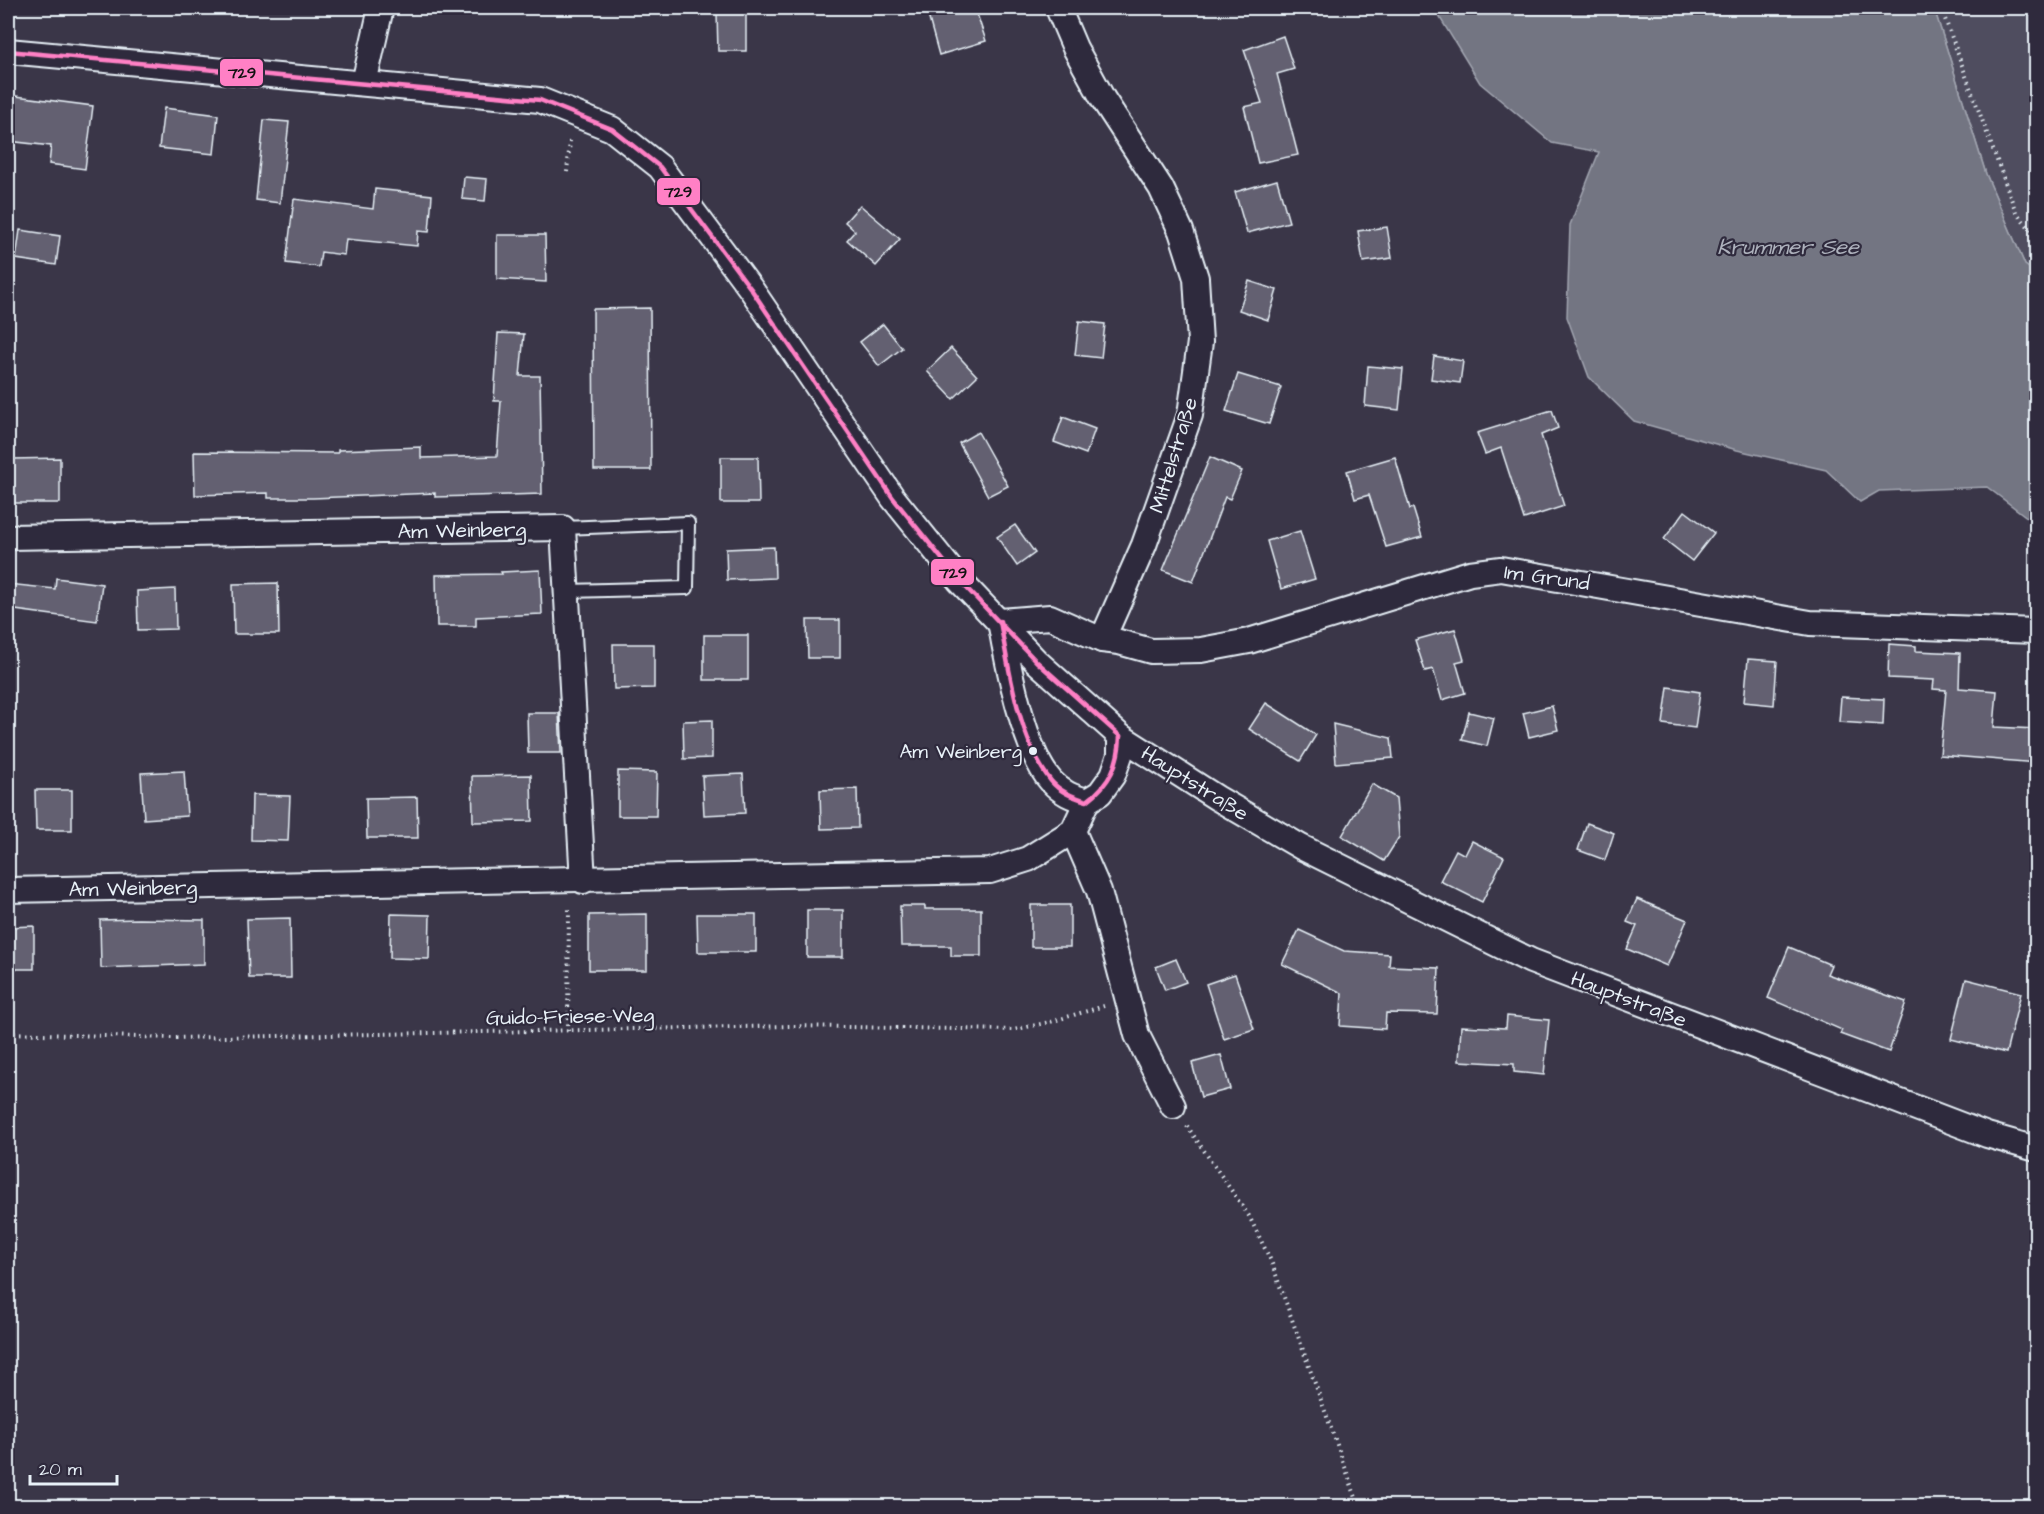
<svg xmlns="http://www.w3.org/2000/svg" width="2044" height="1514" viewBox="0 0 2044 1514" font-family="'Architects Daughter',sans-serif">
<rect width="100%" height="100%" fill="#3a3648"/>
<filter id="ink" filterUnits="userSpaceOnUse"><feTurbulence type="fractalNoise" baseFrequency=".0167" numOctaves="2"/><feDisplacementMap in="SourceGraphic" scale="12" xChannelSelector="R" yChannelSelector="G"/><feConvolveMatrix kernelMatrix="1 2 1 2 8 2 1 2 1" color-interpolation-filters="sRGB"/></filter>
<g filter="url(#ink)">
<path fill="#504e5f" stroke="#9ca0ac" stroke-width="1.5" d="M 1934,8 L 2036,8 L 2036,273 L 2025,265 L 1986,174 Z"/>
<path fill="#737482" stroke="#a2a6b1" stroke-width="1.5" d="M 1434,8 L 1934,8 L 1986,174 L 2025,265 L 2036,273 L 2036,524 L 1987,487 L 1879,491 L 1860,502 L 1826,470 L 1737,450 L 1634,421 L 1589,377 L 1567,317 L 1570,225 L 1599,152 L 1552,143 L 1480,83 Z"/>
<g fill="#636171" stroke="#e8f1f8" stroke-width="1.5">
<path d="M 926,8 L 975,8 L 986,41 L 939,55 Z"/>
<path d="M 717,13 L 746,13 L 746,51 L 718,51 Z"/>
<path d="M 1283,36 L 1294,69 L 1277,74 L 1298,155 L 1258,163 L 1244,107 L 1262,103 L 1244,50 Z"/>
<path d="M 8,95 L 93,106 L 85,169 L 49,164 L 51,146 L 8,141 Z"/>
<path d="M 164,108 L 218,115 L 214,154 L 159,148 Z"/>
<path d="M 264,120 L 289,122 L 280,203 L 256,200 Z"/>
<path d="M 464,177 L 487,179 L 485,201 L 462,199 Z"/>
<path d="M 1277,180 L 1289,222 L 1247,233 L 1235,192 Z"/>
<path d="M 375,189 L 432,195 L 429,232 L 418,231 L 417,246 L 346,239 L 344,255 L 321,252 L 319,267 L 286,263 L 294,199 L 373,209 Z"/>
<path d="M 860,205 L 900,239 L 876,266 L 847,240 L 855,231 L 845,222 Z"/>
<path d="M 1387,227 L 1392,258 L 1363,262 L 1358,231 Z"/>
<path d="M 20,230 L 60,236 L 56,265 L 16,259 Z"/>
<path d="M 497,235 L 545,235 L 546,282 L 497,279 Z"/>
<path d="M 1249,281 L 1277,290 L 1268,320 L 1239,310 Z"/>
<path d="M 650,308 L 651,470 L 594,470 L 593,309 Z"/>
<path d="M 1079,321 L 1105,324 L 1101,358 L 1075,355 Z"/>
<path d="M 883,324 L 902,348 L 879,366 L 860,342 Z"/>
<path d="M 498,333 L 524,334 L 520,376 L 540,376 L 542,494 L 435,497 L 435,493 L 313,498 L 268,498 L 268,493 L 195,495 L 194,452 L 338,453 L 338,450 L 421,447 L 421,458 L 497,456 L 501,401 L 494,401 Z"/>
<path d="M 951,348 L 977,376 L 953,399 L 927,371 Z"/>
<path d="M 1434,356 L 1463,361 L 1460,383 L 1431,379 Z"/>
<path d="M 1368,366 L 1403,369 L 1399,410 L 1365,406 Z"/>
<path d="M 1238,374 L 1281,387 L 1269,424 L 1226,411 Z"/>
<path d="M 1552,410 L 1558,428 L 1541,435 L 1564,506 L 1524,519 L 1501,448 L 1485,454 L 1477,433 Z"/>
<path d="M 1063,417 L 1095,429 L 1086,454 L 1054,442 Z"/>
<path d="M 978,432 L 1008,486 L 988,496 L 959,443 Z"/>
<path d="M 721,457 L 758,457 L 759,503 L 721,503 Z"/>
<path d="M 1210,457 L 1242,471 L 1230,499 L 1225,497 L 1193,582 L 1163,570 Z"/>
<path d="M 1395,457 L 1410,509 L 1413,508 L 1422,537 L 1386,547 L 1369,495 L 1355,499 L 1347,471 Z"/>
<path d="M 60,458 L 60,503 L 14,503 L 13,459 Z"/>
<path d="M 1685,511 L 1714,533 L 1692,561 L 1664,539 Z"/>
<path d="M 1015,525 L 1035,553 L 1017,566 L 997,537 Z"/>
<path d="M 1300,531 L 1315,579 L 1281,589 L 1267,541 Z"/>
<path d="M 774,547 L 775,578 L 727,580 L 726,549 Z"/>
<path d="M 540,570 L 542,614 L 476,617 L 476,626 L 437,626 L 436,575 L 502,574 L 501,572 Z"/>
<path d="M 56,578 L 102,584 L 97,621 L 8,609 L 8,584 L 55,589 Z"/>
<path d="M 278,583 L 279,634 L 234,634 L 233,584 Z"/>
<path d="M 175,589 L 176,629 L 138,630 L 137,591 Z"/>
<path d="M 807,620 L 840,620 L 840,658 L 808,658 Z"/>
<path d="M 1455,629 L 1464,660 L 1456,662 L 1465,693 L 1442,700 L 1433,669 L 1425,671 L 1415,640 Z"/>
<rect x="704" y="635" width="44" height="45"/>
<path d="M 613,644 L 654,644 L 654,688 L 614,689 Z"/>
<path d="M 1889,644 L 1916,646 L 1916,651 L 1960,653 L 1959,688 L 1997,691 L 1994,727 L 2037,729 L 2037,763 L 1940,755 L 1946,690 L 1933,689 L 1934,680 L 1888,678 Z"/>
<path d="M 1748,659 L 1777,661 L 1774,705 L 1744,702 Z"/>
<path d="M 1668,687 L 1700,692 L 1695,728 L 1663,724 Z"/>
<path d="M 1841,697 L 1884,699 L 1883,725 L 1839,722 Z"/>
<path d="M 1266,703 L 1316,735 L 1300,761 L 1249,729 Z"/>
<path d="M 1552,706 L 1558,730 L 1529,737 L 1523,713 Z"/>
<path d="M 1469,712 L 1494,718 L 1487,746 L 1462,740 Z"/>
<path d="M 527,713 L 559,713 L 561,753 L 528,753 Z"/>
<path d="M 712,720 L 712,758 L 684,759 L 683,721 Z"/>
<path d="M 1333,724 L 1391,738 L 1393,758 L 1336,763 Z"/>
<path d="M 184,771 L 187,816 L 144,819 L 141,773 Z"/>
<path d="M 618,771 L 657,772 L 656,816 L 618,816 Z"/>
<path d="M 743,774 L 745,813 L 704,815 L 702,776 Z"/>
<path d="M 531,775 L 532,821 L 473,822 L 472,776 Z"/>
<path d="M 1372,784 L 1396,798 L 1399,837 L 1384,861 L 1342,836 Z"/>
<path d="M 857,789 L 858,828 L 821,829 L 820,790 Z"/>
<path d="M 35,790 L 72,790 L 72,830 L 36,830 Z"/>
<path d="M 252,795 L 290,796 L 288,841 L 251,840 Z"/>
<path d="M 417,797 L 418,838 L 367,838 L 366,798 Z"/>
<path d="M 1587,823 L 1614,833 L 1605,860 L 1578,850 Z"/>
<path d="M 1472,841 L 1504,857 L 1482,902 L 1440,881 L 1456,850 L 1465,855 Z"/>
<path d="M 1637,899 L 1687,920 L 1667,966 L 1627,949 L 1637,926 L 1627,922 Z"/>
<rect x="1031" y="905" width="39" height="42"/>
<path d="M 900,906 L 925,906 L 925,909 L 981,909 L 981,956 L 951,956 L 951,946 L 901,946 Z"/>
<rect x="807" y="910" width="36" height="47"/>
<path d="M 391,914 L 430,915 L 429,959 L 390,958 Z"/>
<path d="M 647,914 L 647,970 L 589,970 L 589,915 Z"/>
<path d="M 697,914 L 756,914 L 756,952 L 698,952 Z"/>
<path d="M 290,918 L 291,978 L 249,978 L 247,919 Z"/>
<path d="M 138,919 L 204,920 L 204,964 L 101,968 L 100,920 Z"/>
<path d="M 34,926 L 34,969 L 8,969 L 8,927 Z"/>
<path d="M 1299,930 L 1344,951 L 1390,954 L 1389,966 L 1439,968 L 1437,1014 L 1386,1013 L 1385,1029 L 1340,1026 L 1342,993 L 1282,964 Z"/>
<path d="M 1789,947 L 1831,965 L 1827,974 L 1906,1002 L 1889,1052 L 1840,1034 L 1842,1030 L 1768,998 Z"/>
<path d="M 1176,959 L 1186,982 L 1165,990 L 1156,967 Z"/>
<path d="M 1235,974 L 1254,1029 L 1224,1039 L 1206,984 Z"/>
<path d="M 1966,979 L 2021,993 L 2006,1053 L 1951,1039 Z"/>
<path d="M 1507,1016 L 1549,1020 L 1544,1075 L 1514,1072 L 1514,1064 L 1459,1061 L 1461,1026 L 1506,1028 Z"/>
<path d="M 1221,1055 L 1230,1089 L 1201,1097 L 1192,1063 Z"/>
</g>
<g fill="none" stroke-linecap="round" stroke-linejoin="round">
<g stroke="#e8f1f8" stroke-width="16">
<path id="service" d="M 563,528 L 688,523 L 687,588 L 567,591"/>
</g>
<g stroke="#e8f1f8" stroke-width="28">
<g id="minor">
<path d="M 1058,8 L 1075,48 L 1103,99 L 1161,188 L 1181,231 L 1196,278 L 1200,342 L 1190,415 L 1144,545 L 1102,640"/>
<path d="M 8,51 L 540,100 L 612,129 L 660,167 L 751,289 L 893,498 L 959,580 L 1036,661 L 1120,736 L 1217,798 L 1301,847 L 1531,961 L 1987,1135 L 2036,1149"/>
<path d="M 364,83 L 381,8"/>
<path d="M 8,537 L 563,528 L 583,881"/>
<path d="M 1000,621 L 1050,617 L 1102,640 L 1119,642 L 1151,651 L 1201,650 L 1249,641 L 1470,573 L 1501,569 L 1810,623 L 2036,631"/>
<path d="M 1000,621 C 1007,661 1024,751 1051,781 C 1062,793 1072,797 1087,801"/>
<path d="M 1073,831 L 1099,891 L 1137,1035 L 1173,1106"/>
<path d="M 8,890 L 990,871 L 1028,859 L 1073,831 L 1087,801 L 1100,793 L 1113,775 L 1120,755 L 1120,736"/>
</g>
</g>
<g stroke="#e8f1f8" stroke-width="4" stroke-dasharray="1.5 4.5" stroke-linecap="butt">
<path d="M 1941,8 L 2016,212 L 2036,236"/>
<path d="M 567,172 L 570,141"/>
<path d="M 568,1031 L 569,905"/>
<path d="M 8,1033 L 172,1038 L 792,1026 L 1013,1030 L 1050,1022 L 1104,1006"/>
<path d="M 1187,1126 L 1249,1216 L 1271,1261 L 1359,1506"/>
</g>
<use href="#service" stroke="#2f2a3d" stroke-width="12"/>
<use href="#minor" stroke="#2f2a3d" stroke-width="24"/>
<g stroke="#2f2a3d" stroke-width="9">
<g id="bus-1">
<path d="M 8,51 L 540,100 L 612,129 L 660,167 L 751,289 L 893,498 L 959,580 L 1036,661 L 1120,736"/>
<path d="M 1000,621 C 1009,670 1019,741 1051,781 C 1060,792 1073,797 1087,801 C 1110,784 1119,764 1120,736"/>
</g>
</g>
<use href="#bus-1" stroke="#ff80c5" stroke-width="4.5"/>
</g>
</g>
<circle fill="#e8f1f8" stroke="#2f2a3d" stroke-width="2" cx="1033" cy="751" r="5"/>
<g text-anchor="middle" stroke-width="4.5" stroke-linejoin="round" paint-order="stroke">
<g font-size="20" fill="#e8f1f8" stroke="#2f2a3d" text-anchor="end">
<text x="1022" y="758">Am Weinberg</text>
</g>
<g font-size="21" fill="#e8f1f8" stroke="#2f2a3d">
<text transform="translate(1173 455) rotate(-73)" y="7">Mittelstraße</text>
<text transform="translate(462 530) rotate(-1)" y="7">Am Weinberg</text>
<text transform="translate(1547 577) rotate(8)" y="7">Im Grund</text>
<text transform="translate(1195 783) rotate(32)" y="7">Hauptstraße</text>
<text transform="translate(133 888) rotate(-1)" y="7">Am Weinberg</text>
<text transform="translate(1629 999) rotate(21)" y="7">Hauptstraße</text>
<text transform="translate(570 1016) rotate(-1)" y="7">Guido-Friese-Weg</text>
</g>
<g font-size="22" font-style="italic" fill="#aeb2bd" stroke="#2f2a3d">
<text x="1788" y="254">Krummer See</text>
</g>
</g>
<g stroke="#2f2a3d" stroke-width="2">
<rect x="219" y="58" width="45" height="29" rx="6" fill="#ff80c5"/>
<rect x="656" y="177" width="45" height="29" rx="6" fill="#ff80c5"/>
<rect x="930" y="558" width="45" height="28" rx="6" fill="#ff80c5"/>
</g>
<g font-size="16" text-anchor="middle" font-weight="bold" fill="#111">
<text x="242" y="78">729</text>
<text x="678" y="197">729</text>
<text x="953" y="578">729</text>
</g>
<rect width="2044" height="1514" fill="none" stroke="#2f2a3d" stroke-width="30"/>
<rect x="15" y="15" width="2014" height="1484" fill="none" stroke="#e8f1f8" stroke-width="2" filter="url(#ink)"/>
<path d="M30 1475v9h87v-9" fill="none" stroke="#e8f1f8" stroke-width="3"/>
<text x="39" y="1475" font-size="18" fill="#e8f1f8" stroke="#2f2a3d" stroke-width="4.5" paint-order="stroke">20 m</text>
</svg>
